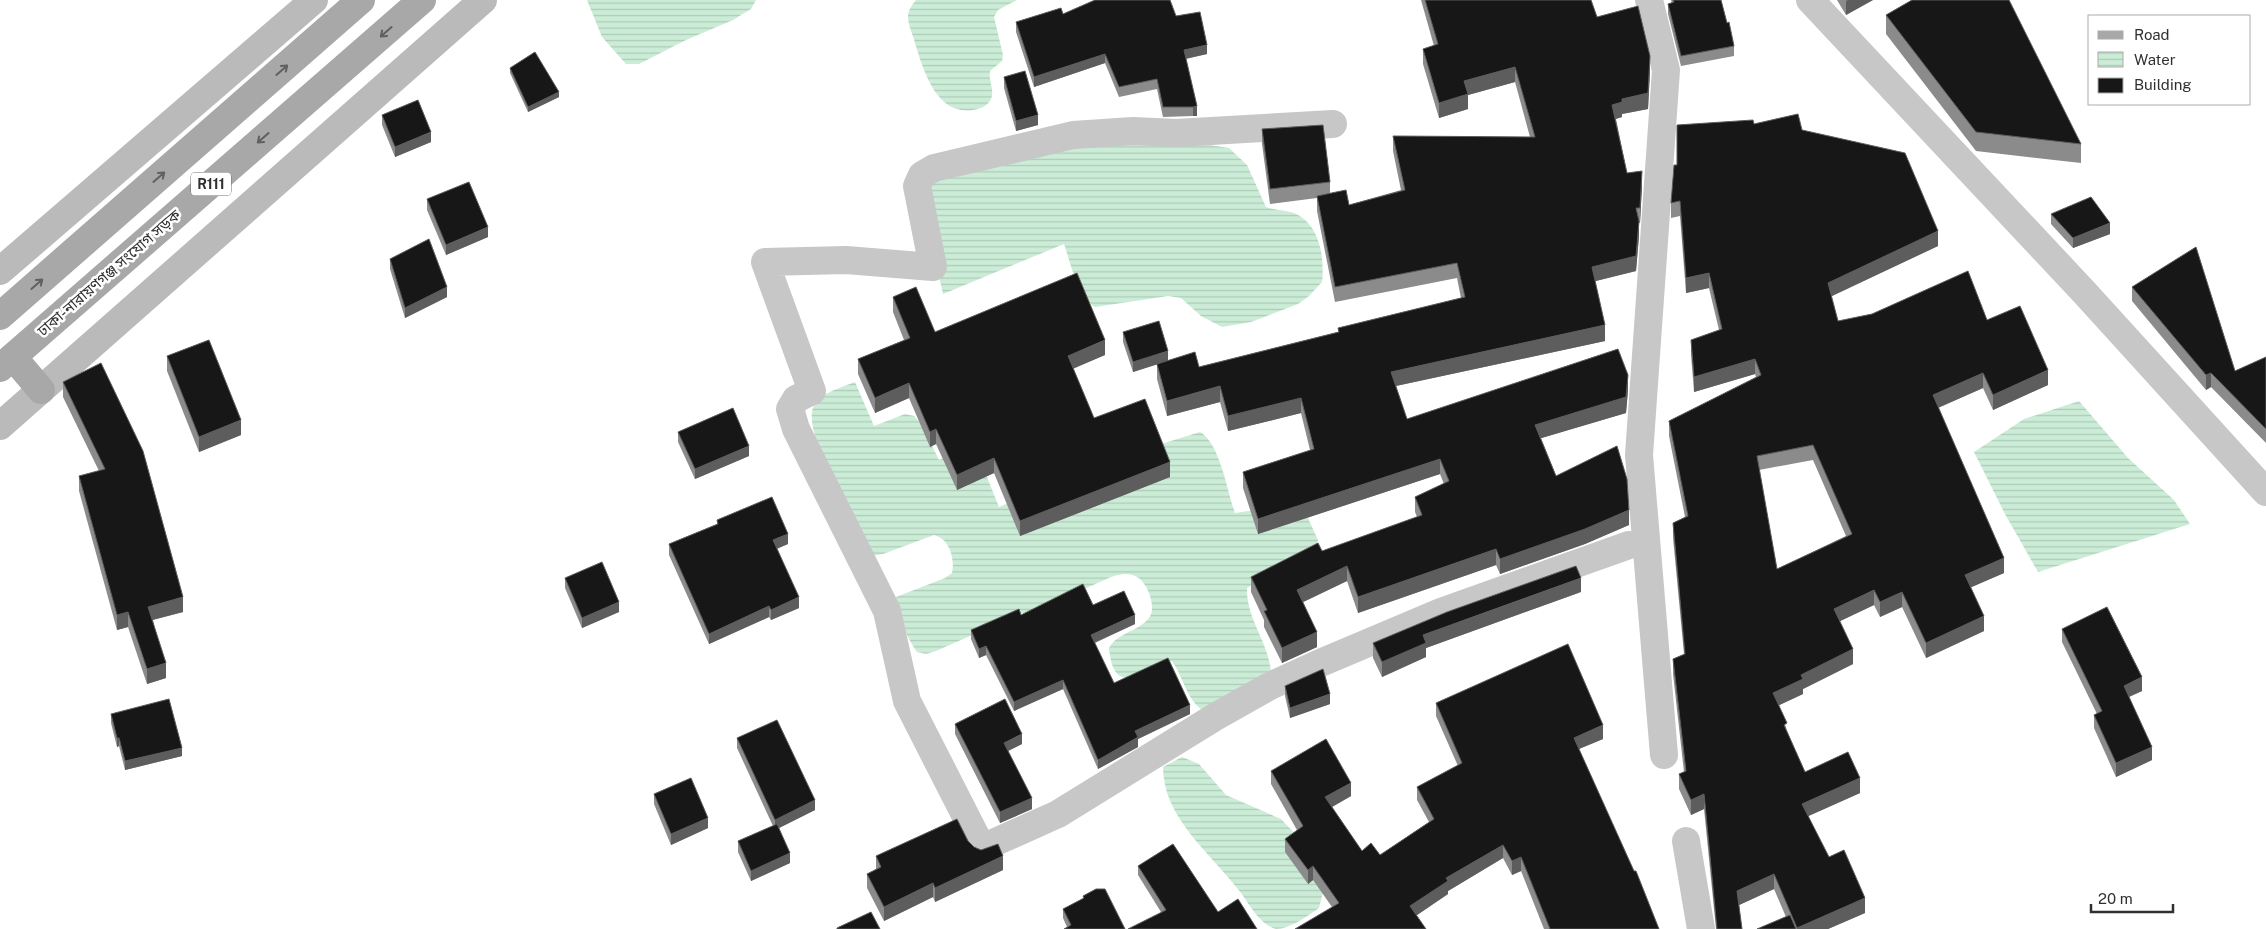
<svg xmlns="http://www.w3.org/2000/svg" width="2266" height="929" viewBox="0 0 2266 929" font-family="'Public Sans','Noto Sans Bengali',sans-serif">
<defs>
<pattern id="water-rules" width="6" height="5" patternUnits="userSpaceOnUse" patternTransform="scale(1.25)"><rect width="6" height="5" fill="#cbecd6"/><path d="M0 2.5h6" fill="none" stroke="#afcbb8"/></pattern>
</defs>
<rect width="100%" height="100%" fill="#fff"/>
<g fill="url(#water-rules)">
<path d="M 587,0 L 756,0 L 751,9 L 733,20 L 686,40 L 639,64 L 626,64 L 602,37 Z"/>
<path d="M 916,0 L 1017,0 L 998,10 L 994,17 L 1003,55 L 1002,61 L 990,71 C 988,81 996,92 990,101 C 986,107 979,109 973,110 C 936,116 923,69 915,43 C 913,35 908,25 908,17 C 908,10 912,5 916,0 Z"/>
<path d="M 1076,143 L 1197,143 L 1229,148 L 1247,165 L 1266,207 C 1275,210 1285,210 1294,213 C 1319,223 1325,257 1322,282 L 1309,296 L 1298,304 L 1251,322 L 1222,327 L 1201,316 L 1181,298 L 1168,296 L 1095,307 C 1077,295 1071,264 1064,244 L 943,294 L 936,262 L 926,183 Z"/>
<path d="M 855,382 L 874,426 L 905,414 L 914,416 L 922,425 L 939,460 L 974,445 L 999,507 L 1045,487 L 1158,445 L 1200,432 C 1220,443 1227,491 1235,513 L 1255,510 L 1307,516 L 1318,540 L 1316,550 L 1247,588 C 1246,618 1268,642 1271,671 L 1203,710 C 1187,701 1183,676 1172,661 C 1142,669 1114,700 1109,648 C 1118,632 1138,632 1149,618 C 1157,608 1148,583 1137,577 C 1129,572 1120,574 1111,577 L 1033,612 L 1022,613 L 936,651 L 926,654 L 917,652 C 909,640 894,612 896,597 L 945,578 L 952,573 C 955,559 950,539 934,535 L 883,554 L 875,555 L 868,551 C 855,524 803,434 813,408 C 819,393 840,388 855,382 Z"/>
<path d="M 2079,401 L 2128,458 L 2174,500 L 2190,524 L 2038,572 L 2005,514 L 1974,452 L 2024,419 Z"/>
<path d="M 1182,757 L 1199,764 L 1226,795 L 1281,819 L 1303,842 L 1325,884 L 1319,908 C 1309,915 1290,929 1276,929 C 1257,923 1249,902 1237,888 C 1209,852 1163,817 1163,767 Z"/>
</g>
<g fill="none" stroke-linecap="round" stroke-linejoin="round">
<g stroke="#c7c7c7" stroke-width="28">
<path d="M 1649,0 L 1666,70 L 1639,455 L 1664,755"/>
<path d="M 1810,0 L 2084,292 L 2266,492"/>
<path d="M 1333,124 L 1176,133 L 1133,131 L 1073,135 L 934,168 L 922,175 L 917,186 L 933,267 L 846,260 L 765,262 L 812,391 L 796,399 L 790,409 L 796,429 L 887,611 L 907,701 L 982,848 L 1058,814 L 1215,717 L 1270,686 L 1318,664 L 1441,612 L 1629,545"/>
<path d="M 1686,841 L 1701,929"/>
</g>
<g stroke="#bababa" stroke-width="28">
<path d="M 0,271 L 314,0"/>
<path d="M 0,426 L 483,0"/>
</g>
<g stroke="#a8a8a8" stroke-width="28">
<path d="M 0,316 L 361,0"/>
<path d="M 13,357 L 41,390"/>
<path d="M 0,368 L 422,0"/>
</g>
</g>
<g fill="#8b8b8b" fill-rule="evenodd">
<path d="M 1421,0 L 1591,0 L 1597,17 L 1650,71 L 1648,109 L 1622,114 L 1622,117 L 1616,119 L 1627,173 L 1642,186 L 1640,223 L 1639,223 L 1639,236 L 1636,271 L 1595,281 L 1605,341 L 1396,386 L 1407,419 L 1628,390 L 1626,413 L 1541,438 L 1556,476 L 1629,525 L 1585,544 L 1500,574 L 1496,565 L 1358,613 L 1347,581 L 1303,602 L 1317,647 L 1282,663 L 1264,627 L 1264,620 L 1251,592 L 1251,577 L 1417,517 L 1415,512 L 1415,497 L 1444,484 L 1440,474 L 1258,534 L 1243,488 L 1243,472 L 1310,450 L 1301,413 L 1228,431 L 1220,402 L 1167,416 L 1157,379 L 1157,364 L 1133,372 L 1123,342 L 1123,332 L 1168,360 L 1199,367 L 1338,332 L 1338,328 L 1461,298 L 1457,278 L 1335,302 L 1317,211 L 1317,198 L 1270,204 L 1262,144 L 1262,129 L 1330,182 L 1330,193 L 1349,205 L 1401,190 L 1393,151 L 1393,136 L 1530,137 L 1515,82 L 1468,95 L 1468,109 L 1439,118 L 1423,64 L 1423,49 L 1434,46 Z"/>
<path d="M 1671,0 L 1721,0 L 1727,23 L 1734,46 L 1734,56 L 1681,66 L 1668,14 L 1668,4 L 1672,3 Z"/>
<path d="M 1837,0 L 1873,0 L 1846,15 Z"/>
<path d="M 1063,14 L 1176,16 L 1207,54 L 1186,59 L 1197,116 L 1193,116 L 1163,117 L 1157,89 L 1119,97 L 1105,63 L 1034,87 L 1016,32 L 1016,22 Z"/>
<path d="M 1886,15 L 2081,144 L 2081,163 L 1976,151 L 1886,34 Z"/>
<path d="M 510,68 L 559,97 L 528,112 L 510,73 Z"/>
<path d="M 1004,77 L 1038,125 L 1016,131 L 1004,88 Z"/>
<path d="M 382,115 L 431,142 L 395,157 L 382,125 Z"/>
<path d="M 1754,124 L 1802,130 L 1938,246 L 1831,296 L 1838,321 L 1987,320 L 2048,385 L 1993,410 L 1983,388 L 1938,408 L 2004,573 L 1971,587 L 1984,631 L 1926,658 L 1902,607 L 1880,617 L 1874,605 L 1840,621 L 1853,664 L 1803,689 L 1803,694 L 1779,705 L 1787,731 L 1805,772 L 1860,793 L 1808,816 L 1829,857 L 1865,913 L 1828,929 L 1757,929 L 1786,917 L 1774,889 L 1739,905 L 1742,929 L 1716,929 L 1704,809 L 1691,815 L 1679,789 L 1679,774 L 1684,772 L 1673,674 L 1673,659 L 1684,654 L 1673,538 L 1673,523 L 1685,517 L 1669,436 L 1669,421 L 1756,377 L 1755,374 L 1694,392 L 1691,355 L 1691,340 L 1719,330 L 1709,288 L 1686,293 L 1680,216 L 1671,218 L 1671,203 L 1677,165 ZM 1813,460 L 1846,536 L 1777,569 L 1759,470 Z"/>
<path d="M 427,199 L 488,237 L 446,255 L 427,210 Z"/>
<path d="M 2051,214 L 2110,234 L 2073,248 L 2051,224 Z"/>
<path d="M 390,259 L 447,297 L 405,318 L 390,269 Z"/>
<path d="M 2132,287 L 2235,371 L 2266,357 L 2266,443 L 2211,387 L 2206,390 L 2132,301 Z"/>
<path d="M 893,297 L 935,332 L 1105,355 L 1073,368 L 1094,418 L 1170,477 L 1020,536 L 994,473 L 957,490 L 936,444 L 930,447 L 909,398 L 875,413 L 858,374 L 858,359 L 904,340 L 893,312 Z"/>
<path d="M 167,356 L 241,435 L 199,452 L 167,371 Z"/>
<path d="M 63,382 L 183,612 L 153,620 L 166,678 L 147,684 L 128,627 L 117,630 L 79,491 L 79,476 L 99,471 L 63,397 Z"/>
<path d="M 678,432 L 749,456 L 695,479 L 678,442 Z"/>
<path d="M 717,520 L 788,544 L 777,549 L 799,608 L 771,620 L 769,617 L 709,644 L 669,555 L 669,544 L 717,524 Z"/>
<path d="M 565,578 L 619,612 L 582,628 L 565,588 Z"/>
<path d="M 1581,592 L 1426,648 L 1426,657 L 1382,677 L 1373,658 L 1373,643 Z"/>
<path d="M 1093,605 L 1135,624 L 1095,643 L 1114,683 L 1190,714 L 1138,739 L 1138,747 L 1098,769 L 1063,689 L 1014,711 L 986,655 L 979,658 L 971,639 L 971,630 L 1021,615 Z"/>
<path d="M 2062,629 L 2142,691 L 2129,697 L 2152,760 L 2116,777 L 2094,728 L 2094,715 L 2097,714 L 2062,642 Z"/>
<path d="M 1285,686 L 1330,704 L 1290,718 L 1285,696 Z"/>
<path d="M 1436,703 L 1603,739 L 1579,749 L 1659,929 L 1544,929 L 1521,871 L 1512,875 L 1503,858 L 1448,891 L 1448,894 L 1416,915 L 1332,907 L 1313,880 L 1308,884 L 1285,852 L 1285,839 L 1297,830 L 1271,784 L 1271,771 L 1351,796 L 1332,807 L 1362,851 L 1380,855 L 1429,822 L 1417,800 L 1417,787 L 1458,766 L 1436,716 Z"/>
<path d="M 111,714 L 182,756 L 125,770 L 119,746 L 117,747 L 111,723 Z"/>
<path d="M 955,724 L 1022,744 L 1008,751 L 1032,809 L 1000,823 L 955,734 Z"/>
<path d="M 737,738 L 815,810 L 779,828 L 790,863 L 751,881 L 738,852 L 738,841 L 773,826 L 737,748 Z"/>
<path d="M 654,794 L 708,828 L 671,845 L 654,804 Z"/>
<path d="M 968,841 L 974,847 L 1003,870 L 935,902 L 933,897 L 884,921 L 867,888 L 867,874 L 876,869 L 876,856 Z"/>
<path d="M 1138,866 L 1218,912 L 1161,912 L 1138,875 Z"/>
<path d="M 1083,896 L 1125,929 L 1067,927 L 1063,918 L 1063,909 L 1083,899 Z"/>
</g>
<g fill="#5d5d5d">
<path d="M 1848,0 L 1873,0 L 1846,15 L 1846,1 Z"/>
<path d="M 1207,45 L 1207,54 L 1184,59 L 1184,50 Z"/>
<path d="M 1105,54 L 1105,63 L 1034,87 L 1034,77 Z"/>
<path d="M 1650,56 L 1650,71 L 1648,109 L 1622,114 L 1622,117 L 1612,120 L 1612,105 L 1622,99 Z"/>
<path d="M 1515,67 L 1515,82 L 1468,95 L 1468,109 L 1439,118 L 1439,103 L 1464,81 Z"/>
<path d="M 559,92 L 559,97 L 528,112 L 528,107 Z"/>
<path d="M 1197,106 L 1197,116 L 1193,116 L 1193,107 Z"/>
<path d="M 1038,115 L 1038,125 L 1016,131 L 1016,121 Z"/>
<path d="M 431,132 L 431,142 L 395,157 L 395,147 Z"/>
<path d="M 1642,171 L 1642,186 L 1640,223 L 1640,208 Z"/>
<path d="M 1639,221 L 1639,236 L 1636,271 L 1592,282 L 1592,267 Z"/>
<path d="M 2110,223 L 2110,234 L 2073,248 L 2073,238 Z"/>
<path d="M 488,227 L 488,237 L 446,255 L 446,245 Z"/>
<path d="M 1938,231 L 1938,246 L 1828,298 L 1828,283 Z"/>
<path d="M 1709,273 L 1709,288 L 1686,293 L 1686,278 Z"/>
<path d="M 447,287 L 447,297 L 405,318 L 405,308 Z"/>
<path d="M 1605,325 L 1605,341 L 1391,387 L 1391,372 Z"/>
<path d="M 1105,340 L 1105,355 L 1068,371 L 1068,356 Z"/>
<path d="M 1168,351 L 1168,361 L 1133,372 L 1133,362 Z"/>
<path d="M 1755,359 L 1755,374 L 1694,392 L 1694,377 Z"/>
<path d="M 2048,370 L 2048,385 L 1993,410 L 1993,395 Z"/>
<path d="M 1983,373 L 1983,388 L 1933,410 L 1933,395 Z"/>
<path d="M 2211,373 L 2211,387 L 2206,390 L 2206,375 Z"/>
<path d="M 1628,375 L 1628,390 L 1626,413 L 1535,440 L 1535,425 Z"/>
<path d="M 909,383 L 909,398 L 875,413 L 875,398 Z"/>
<path d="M 1220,386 L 1220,402 L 1167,416 L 1167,401 Z"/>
<path d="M 1301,398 L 1301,413 L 1228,431 L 1228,416 Z"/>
<path d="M 241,420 L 241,435 L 199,452 L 199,437 Z"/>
<path d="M 936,429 L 936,444 L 930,447 L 930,432 Z"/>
<path d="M 749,446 L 749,456 L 695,479 L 695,469 Z"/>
<path d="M 994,458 L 994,473 L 957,490 L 957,475 Z"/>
<path d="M 1440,459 L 1440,474 L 1258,534 L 1258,519 Z"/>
<path d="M 1170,462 L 1170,477 L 1020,536 L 1020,521 Z"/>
<path d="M 1629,510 L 1629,525 L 1585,544 L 1500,574 L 1500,559 Z"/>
<path d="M 788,534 L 788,544 L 773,550 L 773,540 Z"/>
<path d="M 1496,549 L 1496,565 L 1358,613 L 1358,597 Z"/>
<path d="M 2004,558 L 2004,573 L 1965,590 L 1965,575 Z"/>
<path d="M 1347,566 L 1347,581 L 1297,605 L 1297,590 Z"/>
<path d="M 1581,578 L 1581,592 L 1426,648 L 1426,657 L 1382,677 L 1382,662 L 1423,635 Z"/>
<path d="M 1874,590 L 1874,605 L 1834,624 L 1834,609 Z"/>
<path d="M 1902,592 L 1902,607 L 1880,617 L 1880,602 Z"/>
<path d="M 183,597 L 183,612 L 148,621 L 148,607 Z"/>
<path d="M 799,597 L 799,608 L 771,620 L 771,610 Z"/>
<path d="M 619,602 L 619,612 L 582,628 L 582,618 Z"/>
<path d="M 769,606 L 769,617 L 709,644 L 709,634 Z"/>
<path d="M 128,612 L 128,627 L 117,630 L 117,615 Z"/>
<path d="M 1135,615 L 1135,624 L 1091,644 L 1091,635 Z"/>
<path d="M 1984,616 L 1984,631 L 1926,658 L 1926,643 Z"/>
<path d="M 1317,632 L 1317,647 L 1282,663 L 1282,648 Z"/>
<path d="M 986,646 L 986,655 L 979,658 L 979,649 Z"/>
<path d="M 1853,649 L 1853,664 L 1803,689 L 1803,694 L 1773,708 L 1773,693 L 1801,675 Z"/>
<path d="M 166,663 L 166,678 L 147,684 L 147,669 Z"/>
<path d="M 2142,677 L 2142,691 L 2124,699 L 2124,686 Z"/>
<path d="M 1063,680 L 1063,689 L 1014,711 L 1014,702 Z"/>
<path d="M 1330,694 L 1330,704 L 1290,718 L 1290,708 Z"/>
<path d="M 1190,705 L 1190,714 L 1138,739 L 1138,747 L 1098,769 L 1098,760 L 1135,731 Z"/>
<path d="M 1603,725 L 1603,739 L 1574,751 L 1574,738 Z"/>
<path d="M 1022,734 L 1022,744 L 1004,753 L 1004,743 Z"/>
<path d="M 117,738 L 119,738 L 119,746 L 117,747 Z"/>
<path d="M 2152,747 L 2152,760 L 2116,777 L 2116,763 Z"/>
<path d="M 182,748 L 182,756 L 125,770 L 125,761 Z"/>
<path d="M 1860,778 L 1860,793 L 1802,819 L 1802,804 Z"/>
<path d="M 1351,783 L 1351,796 L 1325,811 L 1325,797 Z"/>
<path d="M 1704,794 L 1704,809 L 1691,815 L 1691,800 Z"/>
<path d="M 1032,798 L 1032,809 L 1000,823 L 1000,812 Z"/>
<path d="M 815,800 L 815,810 L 775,830 L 775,820 Z"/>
<path d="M 708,818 L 708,828 L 671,845 L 671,834 Z"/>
<path d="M 1503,845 L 1503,858 L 1448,891 L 1448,894 L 1410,920 L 1410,906 L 1446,878 Z"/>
<path d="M 790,853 L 790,863 L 751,881 L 751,871 Z"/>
<path d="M 1003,856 L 1003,870 L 935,902 L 935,888 Z"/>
<path d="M 1521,857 L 1521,871 L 1512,875 L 1512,861 Z"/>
<path d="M 1313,866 L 1313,880 L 1308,884 L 1308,870 Z"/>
<path d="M 1774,874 L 1774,889 L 1737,906 L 1737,891 Z"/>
<path d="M 933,883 L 933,897 L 884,921 L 884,907 Z"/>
<path d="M 1865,898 L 1865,913 L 1828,929 L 1797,929 L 1797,928 Z"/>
</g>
<g fill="#171717" stroke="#5d5d5d" fill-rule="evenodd">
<path d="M 1095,0 L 1170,0 L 1176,16 L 1200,12 L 1207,45 L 1184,50 L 1197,106 L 1193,107 L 1163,107 L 1157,79 L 1119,87 L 1105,54 L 1034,77 L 1016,22 L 1061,8 L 1063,14 Z"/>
<path d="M 1425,0 L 1591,0 L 1597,17 L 1638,6 L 1650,56 L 1648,93 L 1622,99 L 1622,102 L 1612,105 L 1627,173 L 1642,171 L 1640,208 L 1636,208 L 1639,221 L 1636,256 L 1592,267 L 1605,325 L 1391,372 L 1407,419 L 1618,349 L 1628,375 L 1626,397 L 1535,425 L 1556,476 L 1617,446 L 1627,479 L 1629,510 L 1585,529 L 1500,559 L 1496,549 L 1358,597 L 1347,566 L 1297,590 L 1317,632 L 1282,648 L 1264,611 L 1267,610 L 1251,577 L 1318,543 L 1322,551 L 1422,515 L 1415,497 L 1449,481 L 1440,459 L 1258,519 L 1243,472 L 1314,449 L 1301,398 L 1228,416 L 1220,386 L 1167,401 L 1157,364 L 1195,352 L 1199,367 L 1339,332 L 1338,328 L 1465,297 L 1457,263 L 1335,287 L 1317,196 L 1346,190 L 1349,205 L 1405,190 L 1393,136 L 1535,137 L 1515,67 L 1464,81 L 1468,94 L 1439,103 L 1423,49 L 1438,44 Z"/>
<path d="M 1673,0 L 1721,0 L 1727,23 L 1729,22 L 1734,46 L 1681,56 L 1668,4 L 1674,2 Z"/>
<path d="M 1912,0 L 2009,0 L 2081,144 L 1976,132 L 1886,15 Z"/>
<path d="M 535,52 L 559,92 L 528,107 L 510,68 Z"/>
<path d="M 1025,71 L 1038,115 L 1016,121 L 1004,77 Z"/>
<path d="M 418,100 L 431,132 L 395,147 L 382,115 Z"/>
<path d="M 1798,114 L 1802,130 L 1905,153 L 1938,231 L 1828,283 L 1838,321 L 1872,314 L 1968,271 L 1987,320 L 2020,306 L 2048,370 L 1993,395 L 1983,373 L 1933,395 L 2004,558 L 1965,575 L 1984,616 L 1926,643 L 1902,592 L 1880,602 L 1874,590 L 1834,609 L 1853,649 L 1801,675 L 1803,679 L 1773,693 L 1787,723 L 1784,725 L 1805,772 L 1848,752 L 1860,778 L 1802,804 L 1829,857 L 1844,850 L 1865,898 L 1797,928 L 1774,874 L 1737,891 L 1742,929 L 1717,929 L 1704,794 L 1691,800 L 1679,774 L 1686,771 L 1673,659 L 1685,654 L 1673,523 L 1688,516 L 1669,421 L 1761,375 L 1755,359 L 1694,377 L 1691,340 L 1722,329 L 1709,273 L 1686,278 L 1680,201 L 1671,203 L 1674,165 L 1677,165 L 1677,125 L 1753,120 L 1754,124 ZM 1813,445 L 1852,534 L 1777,569 L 1757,456 Z"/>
<path d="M 1323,125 L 1330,182 L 1270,189 L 1262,129 Z"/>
<path d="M 469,182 L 488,227 L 446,245 L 427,199 Z"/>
<path d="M 2091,197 L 2110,223 L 2073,238 L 2051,214 Z"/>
<path d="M 429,239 L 447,287 L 405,308 L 390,259 Z"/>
<path d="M 2196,247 L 2235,371 L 2266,357 L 2266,429 L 2211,373 L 2206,375 L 2132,287 Z"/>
<path d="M 1077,273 L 1105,340 L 1068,356 L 1094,418 L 1145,399 L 1170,462 L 1020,521 L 994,458 L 957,475 L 936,429 L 930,432 L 909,383 L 875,398 L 858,359 L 910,338 L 893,297 L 916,287 L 935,332 Z"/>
<path d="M 1159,321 L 1168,351 L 1133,362 L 1123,332 Z"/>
<path d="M 209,340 L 241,420 L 199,437 L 167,356 Z"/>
<path d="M 101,363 L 143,451 L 183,597 L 148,607 L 166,663 L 147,669 L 128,612 L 117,615 L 79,476 L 105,469 L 63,382 Z"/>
<path d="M 733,408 L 749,446 L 695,469 L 678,432 Z"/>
<path d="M 772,497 L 788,534 L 773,540 L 799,597 L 771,610 L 769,606 L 709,634 L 669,544 L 718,524 L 717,520 Z"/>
<path d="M 602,562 L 619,602 L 582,618 L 565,578 Z"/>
<path d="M 1576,566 L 1581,578 L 1423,635 L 1426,643 L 1382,662 L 1373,643 L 1447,612 Z"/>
<path d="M 1083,584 L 1093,605 L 1124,591 L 1135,615 L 1091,635 L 1114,683 L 1168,658 L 1190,705 L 1135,731 L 1138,737 L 1098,760 L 1063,680 L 1014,702 L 986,646 L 979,649 L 971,630 L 1019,609 L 1021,615 Z"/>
<path d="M 2107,607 L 2142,677 L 2124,686 L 2152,747 L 2116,763 L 2094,715 L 2102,711 L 2062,629 Z"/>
<path d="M 1568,644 L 1603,725 L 1574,738 L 1634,871 L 1636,871 L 1659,929 L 1550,929 L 1521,857 L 1512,861 L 1503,845 L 1446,878 L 1448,881 L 1410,906 L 1426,929 L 1295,929 L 1339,903 L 1313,866 L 1308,870 L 1285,839 L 1303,826 L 1271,771 L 1326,739 L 1351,783 L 1325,797 L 1362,851 L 1371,843 L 1380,855 L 1434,819 L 1417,787 L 1462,763 L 1436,703 Z"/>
<path d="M 1323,669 L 1330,694 L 1290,708 L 1285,686 Z"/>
<path d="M 169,699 L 182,748 L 125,761 L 119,738 L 117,738 L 111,714 Z"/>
<path d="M 1005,699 L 1022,734 L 1004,743 L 1032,798 L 1000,812 L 955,724 Z"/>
<path d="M 777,720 L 815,800 L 775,820 L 737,738 Z"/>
<path d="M 691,778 L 708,818 L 671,834 L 654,794 Z"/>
<path d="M 957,819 L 968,841 L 974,847 L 981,850 L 998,844 L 1003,856 L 935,888 L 933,883 L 884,907 L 867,874 L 881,867 L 876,856 Z"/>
<path d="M 777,824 L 790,853 L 751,871 L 738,841 Z"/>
<path d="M 1173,844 L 1218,912 L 1238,899 L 1257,929 L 1128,929 L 1166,910 L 1138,866 Z"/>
<path d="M 1096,889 L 1105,889 L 1125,929 L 1064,929 L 1071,925 L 1063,909 L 1084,898 L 1083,896 Z"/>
<path d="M 871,912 L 880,929 L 837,929 L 837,928 Z"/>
<path d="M 1790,915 L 1796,929 L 1757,929 Z"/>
</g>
<defs><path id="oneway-shaft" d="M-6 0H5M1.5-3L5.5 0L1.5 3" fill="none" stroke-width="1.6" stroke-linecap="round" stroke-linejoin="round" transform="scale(1.25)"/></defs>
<g stroke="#606060">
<use href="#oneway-shaft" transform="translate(386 32) rotate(139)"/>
<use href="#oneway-shaft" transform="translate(282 70) rotate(-41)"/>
<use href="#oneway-shaft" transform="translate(263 138) rotate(139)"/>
<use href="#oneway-shaft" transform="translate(159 177) rotate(-41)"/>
<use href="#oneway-shaft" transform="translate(37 284) rotate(-41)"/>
</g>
<g text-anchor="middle" stroke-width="5" stroke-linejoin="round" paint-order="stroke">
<rect fill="#fff" stroke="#6e6e6e" stroke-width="1" x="191" y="172.5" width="40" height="23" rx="4"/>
<g font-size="14" font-weight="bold" fill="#303030">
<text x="211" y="189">R111</text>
</g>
<g font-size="15" fill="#303030" stroke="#fff">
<text transform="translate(109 273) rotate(-41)" y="5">ঢাকা-নারায়ণগঞ্জ সংযোগ সড়ক</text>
</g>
</g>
<rect x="2088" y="15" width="162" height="90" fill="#ffffff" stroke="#acacac"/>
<rect x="2098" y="31" width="25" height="8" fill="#a8a8a8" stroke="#acacac"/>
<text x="2134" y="40" font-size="15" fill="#303030">Road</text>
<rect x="2098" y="52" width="25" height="15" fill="url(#water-rules)" stroke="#acacac"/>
<text x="2134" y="65" font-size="15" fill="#303030">Water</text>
<rect x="2098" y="78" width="25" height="15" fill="#171717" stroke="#acacac"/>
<text x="2134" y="90" font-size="15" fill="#303030">Building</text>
<path d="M2091 904v8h82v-8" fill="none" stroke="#303030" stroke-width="2.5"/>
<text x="2098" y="904" font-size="15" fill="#303030" stroke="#ffffff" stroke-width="4" paint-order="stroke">20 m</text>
</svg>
